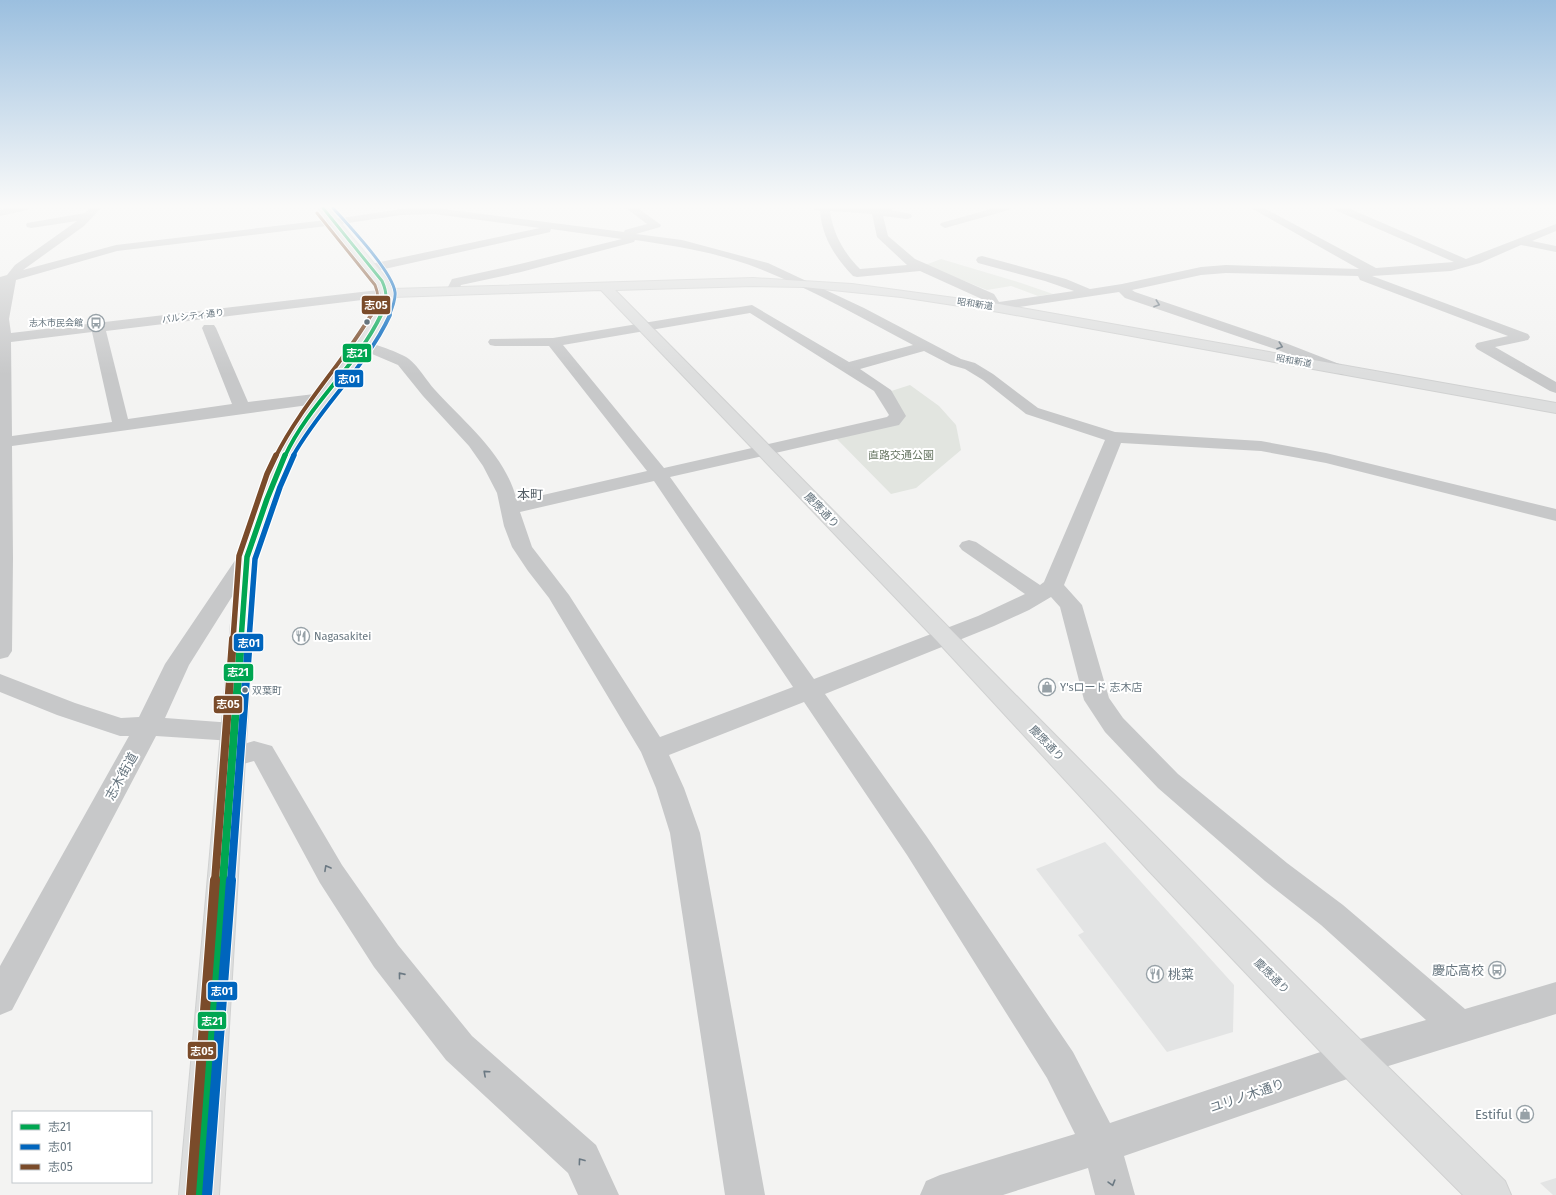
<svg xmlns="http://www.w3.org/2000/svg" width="1556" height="1195" viewBox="0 0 1556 1195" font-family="'Fira Sans','Noto Sans JP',sans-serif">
<rect width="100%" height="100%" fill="#f3f3f2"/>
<g fill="#e3e4e4">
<path d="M 1105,842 L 1234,985 L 1233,1032 L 1167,1052 L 1078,935 L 1084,932 L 1036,869 Z"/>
<path d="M 1556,1178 L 1556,1195 L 1553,1195 L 1540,1183 Z"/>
</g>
<g fill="#e2e5e0">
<path d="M 941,259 L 1021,283 L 1053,294 L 1038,296 L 1011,286 L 987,290 L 925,265 Z"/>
<path d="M 910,385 L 939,406 L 956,425 L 961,450 L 916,488 L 891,494 L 832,434 L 893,421 L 885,393 Z"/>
</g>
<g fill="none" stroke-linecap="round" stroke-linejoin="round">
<g stroke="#d0d1d1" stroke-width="2">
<path id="major" d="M 318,208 L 328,208 L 386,278 L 392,289 L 753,278 L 852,284 L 999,304 L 1556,403 L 1556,413 L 999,312 L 901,297 L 803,287 L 753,286 L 615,290 C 911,588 1203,889 1505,1181 L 1511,1195 L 1463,1195 L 1340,1072 L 1148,870 L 937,641 L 601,290 L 393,297 L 390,312 L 370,345 L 300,441 L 284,477 L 257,557 L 219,1195 L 179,1195 L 237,557 C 250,522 265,466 286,437 C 306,410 383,321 381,293 C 380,290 377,285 376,282 Z"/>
</g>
<g fill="#c7c8c9" fill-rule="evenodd">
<path d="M 9,208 L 29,208 L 28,210 L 0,216 L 0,210 Z"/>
<path d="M 90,208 L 101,208 L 84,226 L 23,270 L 116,245 L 335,219 L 401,209 L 435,208 L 624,232 L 625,230 L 647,224 L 626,208 L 638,208 L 661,225 L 660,227 L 636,234 L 682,240 L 768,263 L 864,308 L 961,359 L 975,363 L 993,374 L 1038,408 L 1115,432 L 1261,441 L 1326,453 L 1556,509 L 1556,521 L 1326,463 L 1261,451 L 1121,443 L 1064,585 L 1082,605 L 1109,698 L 1123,718 L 1178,774 L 1287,863 L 1343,905 L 1465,1009 L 1556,982 L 1556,1014 L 1353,1077 L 1124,1156 L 1135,1195 L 1095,1195 L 1088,1168 L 1003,1195 L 920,1195 L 926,1181 L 940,1175 L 1075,1134 L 1047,1078 L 907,855 L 804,702 L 669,755 L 684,788 L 700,833 L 765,1195 L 725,1195 L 670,833 L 656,788 L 641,752 L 549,598 L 528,571 L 512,547 L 504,526 L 497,493 L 483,466 L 469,446 L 423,396 L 398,365 L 358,348 L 356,345 L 358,342 C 367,340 401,353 409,359 C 419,367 426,380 435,390 C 465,423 506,455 517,501 L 647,471 L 549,346 L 495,346 L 490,345 L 488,342 L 490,339 L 553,338 L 752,305 L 849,362 L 913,345 C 864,319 811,289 760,269 C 720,253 677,246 635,240 L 634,242 L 521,272 L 461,285 L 457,294 L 452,295 L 446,291 L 452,279 L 520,264 L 622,239 L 551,229 L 550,232 L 546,233 L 371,272 L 367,271 L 365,268 L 367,265 L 371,264 L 540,228 L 434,214 L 401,215 L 335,225 L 117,251 L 16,280 L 9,319 L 11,333 L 387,289 L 393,293 L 387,297 L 106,331 L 128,419 L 232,404 L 202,328 L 204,325 L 214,325 L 216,328 L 248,402 L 323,393 L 329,395 L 331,398 L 329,401 L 323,403 L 12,446 L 13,558 L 12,651 L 8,657 L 0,659 L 0,277 L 7,275 L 15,265 L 77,221 L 31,228 L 27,227 L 26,225 L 27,223 L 85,213 ZM 750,313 L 874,391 L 889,415 L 887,417 L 664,468 L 563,345 ZM 92,332 L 112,422 L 12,436 L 11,342 ZM 924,351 L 951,365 L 965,369 L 983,380 L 1026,414 L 1105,440 L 1044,582 L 1040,585 L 976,542 L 969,540 L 962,542 L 959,546 L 962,550 L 1025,594 L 978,616 L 814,679 L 670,477 L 899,425 L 906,416 L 891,390 L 860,369 ZM 654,481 L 793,687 L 660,737 L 569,595 L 532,547 L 520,512 ZM 1051,597 L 1060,607 L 1084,700 L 1105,732 L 1158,788 L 1265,881 L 1321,925 L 1426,1020 L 1353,1041 L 1110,1123 L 1073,1052 L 927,837 L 825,694 L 994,626 L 1029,610 Z"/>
<path d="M 813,208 L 893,208 L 891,210 L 911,214 L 912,216 L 911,218 L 907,219 L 883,216 L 888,236 L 915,259 L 994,294 L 999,302 L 1074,291 L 1045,281 L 978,263 L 976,260 L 978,257 L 982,256 L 1066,279 L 1090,289 L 1122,284 L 1201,267 L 1226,265 L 1359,269 L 1251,208 L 1264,208 L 1376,268 L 1454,262 L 1335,210 L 1334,208 L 1348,208 L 1466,259 L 1556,224 L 1556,231 L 1532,241 L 1556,246 L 1556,252 L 1521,245 L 1480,263 L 1451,271 L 1372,276 L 1528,334 L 1530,337 L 1528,340 L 1495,347 L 1556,382 L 1556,393 L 1550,391 L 1477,349 L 1475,346 L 1477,343 L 1508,336 L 1360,280 L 1358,276 L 1226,273 L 1201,275 L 1132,290 L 1135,292 L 1288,344 L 1347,367 L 1350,370 L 1347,373 L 1342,375 L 1278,350 L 1125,298 L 1119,292 L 993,311 L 988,310 L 984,300 L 920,271 L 857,277 L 853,276 C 835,257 822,237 820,211 L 814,210 ZM 830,211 L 872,214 L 877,237 L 907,265 L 860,269 C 844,253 833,234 830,211 Z"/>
<path d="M 994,208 L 1010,208 L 1009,210 L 945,228 L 940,225 L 941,223 Z"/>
<path d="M 247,551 L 254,553 L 257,557 L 189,665 L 165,718 L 233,723 L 242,725 L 246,732 L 242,739 L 233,741 L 156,736 L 12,1010 L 0,1015 L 0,966 L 129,736 L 120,736 L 57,715 L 0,692 L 0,674 L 75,703 L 121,718 L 139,717 L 165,664 L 240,553 Z"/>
<path d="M 254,741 L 272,746 L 342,865 L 398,945 L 472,1036 L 596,1145 L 619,1195 L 578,1195 L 568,1173 L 446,1060 L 374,967 L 320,883 L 254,761 L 232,767 L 223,764 L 219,757 L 223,750 Z"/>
</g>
<use href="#major" fill="#dddede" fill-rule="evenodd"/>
<g stroke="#fff" stroke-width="4.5">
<path id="bus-1-far4" d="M 323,208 L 382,281 C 388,294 387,303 380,316"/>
</g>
<g stroke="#fff" stroke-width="6">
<path id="bus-1-far3" d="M 285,456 C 309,404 356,367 381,315"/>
</g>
<g stroke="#fff" stroke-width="8">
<path id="bus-1-far2" d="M 241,640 L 247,557 L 267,499 L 285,455"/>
</g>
<g stroke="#fff" stroke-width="10">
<path id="bus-1-far1" d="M 223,881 L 241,639"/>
</g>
<g stroke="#fff" stroke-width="12">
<path id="bus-1" d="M 199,1195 L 223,880"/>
</g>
<g stroke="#fff" stroke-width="4.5">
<path id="bus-2-far4" d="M 333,208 C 348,225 392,271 395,292 C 396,299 392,309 389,316"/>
</g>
<g stroke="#fff" stroke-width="6">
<path id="bus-2-far3" d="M 293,456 C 321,406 366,367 390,315"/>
</g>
<g stroke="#fff" stroke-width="8">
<path id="bus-2-far2" d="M 249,640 L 255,559 L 280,487 L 294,455"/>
</g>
<g stroke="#fff" stroke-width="10">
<path id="bus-2-far1" d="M 231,881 L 249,639"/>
</g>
<g stroke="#fff" stroke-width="12">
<path id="bus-2" d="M 207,1195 L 231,880"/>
</g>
<g stroke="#fff" stroke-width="4.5">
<path id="bus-3-far4" d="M 317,213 L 375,285 C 380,297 378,305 371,316"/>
</g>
<g stroke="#fff" stroke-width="6">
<path id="bus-3-far3" d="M 276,456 C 301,406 342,364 371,315"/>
</g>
<g stroke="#fff" stroke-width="8">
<path id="bus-3-far2" d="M 233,640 L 239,556 L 267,474 L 276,455"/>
</g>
<g stroke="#fff" stroke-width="10">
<path id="bus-3-far1" d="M 215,881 L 233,639"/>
</g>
<g stroke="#fff" stroke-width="12">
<path id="bus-3" d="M 191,1194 L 215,880"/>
</g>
<use href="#bus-1-far4" stroke="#00a651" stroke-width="3"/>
<use href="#bus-1-far3" stroke="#00a651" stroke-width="4"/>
<use href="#bus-1-far2" stroke="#00a651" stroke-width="5.5"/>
<use href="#bus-1-far1" stroke="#00a651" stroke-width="8"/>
<use href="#bus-1" stroke="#00a651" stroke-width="10"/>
<use href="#bus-2-far4" stroke="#0065bd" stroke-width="3"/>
<use href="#bus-2-far3" stroke="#0065bd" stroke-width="4"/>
<use href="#bus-2-far2" stroke="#0065bd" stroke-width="5.5"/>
<use href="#bus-2-far1" stroke="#0065bd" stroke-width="8"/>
<use href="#bus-2" stroke="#0065bd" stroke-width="10"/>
<use href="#bus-3-far4" stroke="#7a4b2a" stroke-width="3"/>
<use href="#bus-3-far3" stroke="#7a4b2a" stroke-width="4"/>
<use href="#bus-3-far2" stroke="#7a4b2a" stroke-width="5.5"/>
<use href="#bus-3-far1" stroke="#7a4b2a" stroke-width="8"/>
<use href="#bus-3" stroke="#7a4b2a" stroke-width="10"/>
</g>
<defs><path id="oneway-chevron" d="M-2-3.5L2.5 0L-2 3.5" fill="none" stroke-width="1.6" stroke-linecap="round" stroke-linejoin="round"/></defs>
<g stroke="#6b7983">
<use href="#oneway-chevron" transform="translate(1157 304) rotate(19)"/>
<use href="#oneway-chevron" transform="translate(1280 346) rotate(19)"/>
<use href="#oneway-chevron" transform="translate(327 868) rotate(-119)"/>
<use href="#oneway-chevron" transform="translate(401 975) rotate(-129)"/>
<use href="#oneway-chevron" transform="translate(486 1073) rotate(-138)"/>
<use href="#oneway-chevron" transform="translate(581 1161) rotate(-126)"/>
<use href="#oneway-chevron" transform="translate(1112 1183) rotate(74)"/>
</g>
<linearGradient id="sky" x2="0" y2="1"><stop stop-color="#9bbfdf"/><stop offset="0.55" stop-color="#fafaf9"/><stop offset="1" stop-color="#fafaf9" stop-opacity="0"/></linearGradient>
<rect width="1556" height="375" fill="url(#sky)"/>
<defs>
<g id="bus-ring" transform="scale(0.9)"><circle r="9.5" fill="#fff" stroke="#97a1a7" stroke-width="1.5"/><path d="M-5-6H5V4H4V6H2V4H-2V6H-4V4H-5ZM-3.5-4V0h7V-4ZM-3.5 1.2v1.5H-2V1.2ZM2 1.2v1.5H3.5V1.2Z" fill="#97a1a7"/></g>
<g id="restaurant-ring" transform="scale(0.9)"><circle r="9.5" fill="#fff" stroke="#97a1a7" stroke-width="1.5"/><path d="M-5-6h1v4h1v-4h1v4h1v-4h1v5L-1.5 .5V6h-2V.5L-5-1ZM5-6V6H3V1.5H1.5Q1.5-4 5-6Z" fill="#97a1a7"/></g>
<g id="shop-ring" transform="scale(0.9)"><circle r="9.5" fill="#fff" stroke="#97a1a7" stroke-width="1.5"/><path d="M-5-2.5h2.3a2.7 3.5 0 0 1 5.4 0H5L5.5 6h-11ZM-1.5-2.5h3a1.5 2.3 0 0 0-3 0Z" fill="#97a1a7"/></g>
</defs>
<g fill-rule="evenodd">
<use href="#bus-ring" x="96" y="323"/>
<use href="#restaurant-ring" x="301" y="636"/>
<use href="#shop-ring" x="1047" y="687"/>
<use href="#bus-ring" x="1497" y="970"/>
<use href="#restaurant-ring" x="1155" y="974"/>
<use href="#shop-ring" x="1525" y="1114"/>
</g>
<g fill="#66757f" stroke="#fff" stroke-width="1.5">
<circle cx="367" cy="322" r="3.5"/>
<circle cx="245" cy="690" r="3.5"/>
</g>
<g text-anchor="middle" stroke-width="4" stroke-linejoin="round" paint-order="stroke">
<g font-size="9" fill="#66757f" stroke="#fff">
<text transform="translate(975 304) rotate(9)" y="3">昭和新道</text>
<text transform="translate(193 316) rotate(-7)" y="3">パルシティ通り</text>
<text transform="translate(1294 361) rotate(10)" y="3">昭和新道</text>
</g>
<g font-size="9" fill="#66757f" stroke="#fff" text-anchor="end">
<text x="83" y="326">志木市民会館</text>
</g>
<g font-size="10" fill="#66757f" stroke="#fff" text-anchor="start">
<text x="252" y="694">双葉町</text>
</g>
<g font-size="11" fill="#687764" stroke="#fff">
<text x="901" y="459">直路交通公園</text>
</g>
<g font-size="11" fill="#66757f" stroke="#fff">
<text transform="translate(822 510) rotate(46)" y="4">慶應通り</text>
<text transform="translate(1047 743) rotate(46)" y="4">慶應通り</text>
<text transform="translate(1272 976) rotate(45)" y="4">慶應通り</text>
</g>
<g font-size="11" fill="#66757f" stroke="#fff" text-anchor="start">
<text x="314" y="640">Nagasakitei</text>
<text x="1060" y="691">Y'sロード 志木店</text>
</g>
<g font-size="13" fill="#535d65" stroke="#fff">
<text x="530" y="499">本町</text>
</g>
<g font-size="13" fill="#66757f" stroke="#fff">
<text transform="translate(121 776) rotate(-61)" y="5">志木街道</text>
<text transform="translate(1247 1095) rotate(-19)" y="5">ユリノ木通り</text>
</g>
<g font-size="13" fill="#66757f" stroke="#fff" text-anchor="end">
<text x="1484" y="975">慶応高校</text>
<text x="1168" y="979" text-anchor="start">桃菜</text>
<text x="1512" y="1119">Estiful</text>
</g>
</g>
<g stroke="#fff" stroke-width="1.5">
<rect x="361" y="295" width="30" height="20" rx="4" fill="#7a4b2a"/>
<rect x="342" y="343" width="30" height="20" rx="4" fill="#00a651"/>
<rect x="334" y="369" width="30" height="19" rx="4" fill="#0065bd"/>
<rect x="233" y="633" width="31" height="19" rx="4" fill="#0065bd"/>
<rect x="223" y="663" width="31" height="19" rx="4" fill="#00a651"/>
<rect x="213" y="695" width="30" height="19" rx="4" fill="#7a4b2a"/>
<rect x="207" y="981" width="31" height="20" rx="4" fill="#0065bd"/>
<rect x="197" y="1011" width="30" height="19" rx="4" fill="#00a651"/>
<rect x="187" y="1041" width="30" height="19" rx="4" fill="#7a4b2a"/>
</g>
<g font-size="11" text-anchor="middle" font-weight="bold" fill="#fff">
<text x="376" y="309">志05</text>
<text x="357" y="357">志21</text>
<text x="349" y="383">志01</text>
<text x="249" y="647">志01</text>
<text x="238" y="676">志21</text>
<text x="228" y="708">志05</text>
<text x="222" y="995">志01</text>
<text x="212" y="1025">志21</text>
<text x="202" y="1055">志05</text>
</g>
<rect x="12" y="1111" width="140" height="72" fill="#ffffff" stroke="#c2c8cc"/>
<rect x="20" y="1124" width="20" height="6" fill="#00a651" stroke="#c2c8cc"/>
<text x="48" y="1131" font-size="12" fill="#66757f">志21</text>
<rect x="20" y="1144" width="20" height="6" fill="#0065bd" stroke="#c2c8cc"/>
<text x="48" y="1151" font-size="12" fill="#66757f">志01</text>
<rect x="20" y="1164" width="20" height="6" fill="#7a4b2a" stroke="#c2c8cc"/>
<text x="48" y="1171" font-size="12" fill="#66757f">志05</text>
</svg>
